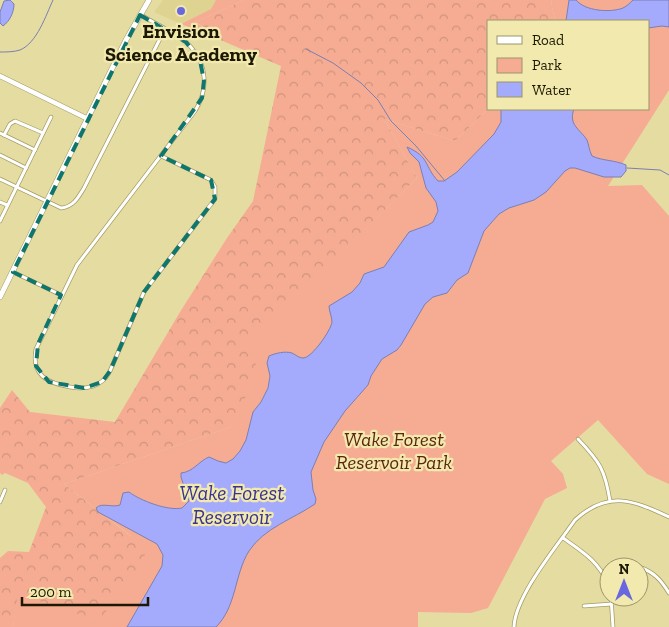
<svg xmlns="http://www.w3.org/2000/svg" width="669" height="627" viewBox="0 0 669 627" font-family="'Zilla Slab',serif">
<defs>
<pattern id="forest-crowns" width="20" height="18" patternUnits="userSpaceOnUse" patternTransform="scale(1.25)"><rect width="20" height="18" fill="#f5ac93"/><path d="M2 6a3 3 0 1 1 6 0M12 15a3 3 0 1 1 6 0" fill="none" stroke="#d1937d"/></pattern>
</defs>
<rect width="100%" height="100%" fill="#e5dca1"/>
<path fill="#ded390" d="M 163,0 L 216,0 L 211,9 L 181,24 L 154,12 Z"/>
<g fill="#f5ac93">
<path d="M 216,0 L 244,0 L 196,22 L 204,28 L 209,35 L 181,24 L 211,9 Z"/>
<path d="M 551,0 L 669,0 L 669,90 L 608,186 L 642,185 L 669,216 L 669,484 L 647,474 L 598,420 L 551,461 L 563,474 L 567,488 L 545,499 L 488,608 L 471,613 L 418,612 L 418,627 L 13,627 L 17,594 L 131,536 L 64,484 L 231,427 L 248,345 L 417,178 L 384,119 L 455,141 L 486,111 L 488,101 L 488,109 L 648,109 L 648,21 L 555,21 Z"/>
</g>
<path fill="url(#forest-crowns)" d="M 244,0 L 551,0 L 555,21 L 488,21 L 488,101 L 486,111 L 455,141 L 384,119 L 417,178 L 249,345 L 258,371 L 231,427 L 64,484 L 146,548 L 142,570 L 98,621 L 18,594 L 13,627 L 0,627 L 0,558 L 8,551 L 29,552 L 46,507 L 28,483 L 5,473 L 2,475 L 0,473 L 0,408 L 12,390 L 30,412 L 115,422 L 180,312 L 227,238 L 253,201 L 281,66 L 209,35 L 205,28 L 196,22 Z"/>
<g fill="#a5abfc" stroke="#7c7fb1">
<path d="M 10,0 L 14,4 C 14,12 10,21 3,26 L 0,23 L 0,12 L 4,1 Z"/>
<path d="M 569,0 L 576,0 C 585,11 610,13 623,8 C 627,6 630,3 633,0 L 669,0 L 669,27 L 662,26 L 648,28 L 648,21 L 566,21 Z"/>
<path d="M 501,109 L 574,109 C 568,125 580,129 587,140 C 589,145 589,150 592,156 C 603,161 615,160 626,165 L 626,171 L 621,177 L 604,177 L 575,168 L 570,168 L 565,171 L 546,192 L 534,200 L 509,208 L 499,214 L 484,231 L 468,273 L 457,280 L 447,293 L 433,297 L 425,304 L 401,345 L 397,350 L 382,359 L 371,376 L 368,385 L 345,411 L 324,442 L 311,472 L 313,490 L 316,499 L 315,504 C 293,519 264,528 249,551 C 234,575 237,606 216,627 L 127,627 L 162,566 L 163,555 L 157,544 L 98,512 L 96,508 C 102,502 112,508 120,505 L 123,493 L 129,492 C 141,501 168,511 182,508 L 189,501 L 181,477 L 181,473 C 193,472 199,461 209,457 L 218,461 L 226,463 L 233,459 L 240,451 L 246,440 L 253,412 L 261,402 L 268,388 L 270,376 L 267,363 L 269,356 C 276,353 285,351 292,353 C 296,355 299,358 303,358 C 312,358 331,330 332,322 C 332,317 329,311 329,306 L 352,292 L 360,283 L 364,274 L 384,267 L 409,232 L 428,225 L 433,222 L 438,211 L 436,202 L 426,188 L 419,162 L 410,153 L 407,147 C 430,157 424,166 438,181 L 444,181 L 457,172 L 494,134 L 501,122 Z"/>
</g>
<g fill="none" stroke-linecap="round" stroke-linejoin="round">
<g stroke="#7c7fb1" stroke-width="1">
<path d="M 306,49 L 333,63 L 361,83 L 378,100 L 391,121 L 416,146 L 445,181"/>
<path d="M 0,52 C 6,52 14,52 20,50 C 37,43 46,15 53,0"/>
<path d="M 627,168 L 660,170 L 669,175"/>
</g>
<g stroke="#a59c64" stroke-width="4.5">
<g id="minor">
<path d="M 141,15 C 157,25 177,33 190,46 C 208,65 208,91 195,111 L 77,265 L 36,349 C 31,375 47,383 70,387 C 86,390 102,387 110,371 L 144,292 L 215,199 L 215,187 L 211,180 L 161,156"/>
<path d="M 0,133 L 35,150"/>
<path d="M 4,135 L 10,124 L 15,121 L 43,133"/>
<path d="M 0,155 L 26,168"/>
<path d="M 0,179 L 61,208 C 73,207 78,198 84,188 L 165,29"/>
<path d="M 0,202 L 7,205"/>
<path d="M 0,221 L 51,117"/>
<path d="M 13,272 L 61,295"/>
<path d="M 578,439 C 600,462 605,470 610,501"/>
<path d="M 0,502 L 5,490"/>
<path d="M 563,538 C 583,552 598,561 609,585"/>
<path d="M 616,567 L 638,567"/>
<path d="M 639,567 C 654,572 661,580 669,593"/>
<path d="M 604,573 L 609,570"/>
<path d="M 611,597 L 613,627"/>
<path d="M 584,606 L 612,604"/>
<path d="M 514,627 C 515,596 557,546 575,520 C 608,490 633,500 669,517"/>
</g>
</g>
<g stroke="#a59c64" stroke-width="5.5">
<path id="tertiary" d="M 0,76 L 88,119"/>
</g>
<g stroke="#a59c64" stroke-width="6">
<path id="secondary" d="M 0,297 L 126,40 L 149,0"/>
</g>
<use href="#minor" stroke="#fff" stroke-width="3"/>
<use href="#tertiary" stroke="#fff" stroke-width="4.5"/>
<use href="#secondary" stroke="#fff" stroke-width="5"/>
</g>
<path fill="none" stroke="#0f766e" stroke-width="4" stroke-dasharray="10 6" stroke-linejoin="round" d="M 140,15 L 186,42 L 200,60 L 204,81 L 202,98 L 161,156 L 211,180 L 215,199 L 144,292 L 110,371 L 102,382 L 84,388 L 49,382 L 36,366 L 38,344 L 61,295 L 13,272 Z"/>
<circle fill="#6967e0" stroke="#f2e9ae" stroke-width="2" cx="181" cy="11" r="5"/>
<g text-anchor="middle" stroke-width="4.5" stroke-linejoin="round" paint-order="stroke">
<g font-size="20" font-weight="bold" fill="#1c1802" stroke="#f2e9ae">
<text x="181" y="38">Envision<tspan x="181" dy="23">Science Academy</tspan></text>
</g>
<g font-size="20" font-style="italic" fill="#5d2510" stroke="#f2e9ae">
<text x="394" y="446">Wake Forest<tspan x="394" dy="23">Reservoir Park</tspan></text>
</g>
<g font-size="21" font-style="italic" fill="#3a348f" stroke="#f2e9ae">
<text x="232" y="500">Wake Forest<tspan x="232" dy="24">Reservoir</tspan></text>
</g>
</g>
<rect x="487" y="20" width="162" height="90" fill="#f2e9ae" stroke="#9c9569"/>
<rect x="497" y="36" width="25" height="8" fill="#ffffff" stroke="#9c9569"/>
<text x="532" y="45" font-size="15" fill="#1c1802">Road</text>
<rect x="497" y="58" width="25" height="15" fill="#f5ac93" stroke="#9c9569"/>
<text x="532" y="70" font-size="15" fill="#1c1802">Park</text>
<rect x="497" y="82" width="25" height="15" fill="#a5abfc" stroke="#9c9569"/>
<text x="532" y="95" font-size="15" fill="#1c1802">Water</text>
<g transform="translate(624 582)"><circle r="24" fill="#f2e9ae" stroke="#9c9569"/>
<path d="M0-4L9 19L0 12L-9 19Z" fill="#6967e0"/>
<text y="-8" font-size="14" font-weight="bold" text-anchor="middle" fill="#1c1802">N</text>
</g>
<path d="M22 597v8h126v-8" fill="none" stroke="#1c1802" stroke-width="2.5"/>
<text x="30" y="597" font-size="15" fill="#1c1802" stroke="#f2e9ae" stroke-width="4" paint-order="stroke">200 m</text>
</svg>
